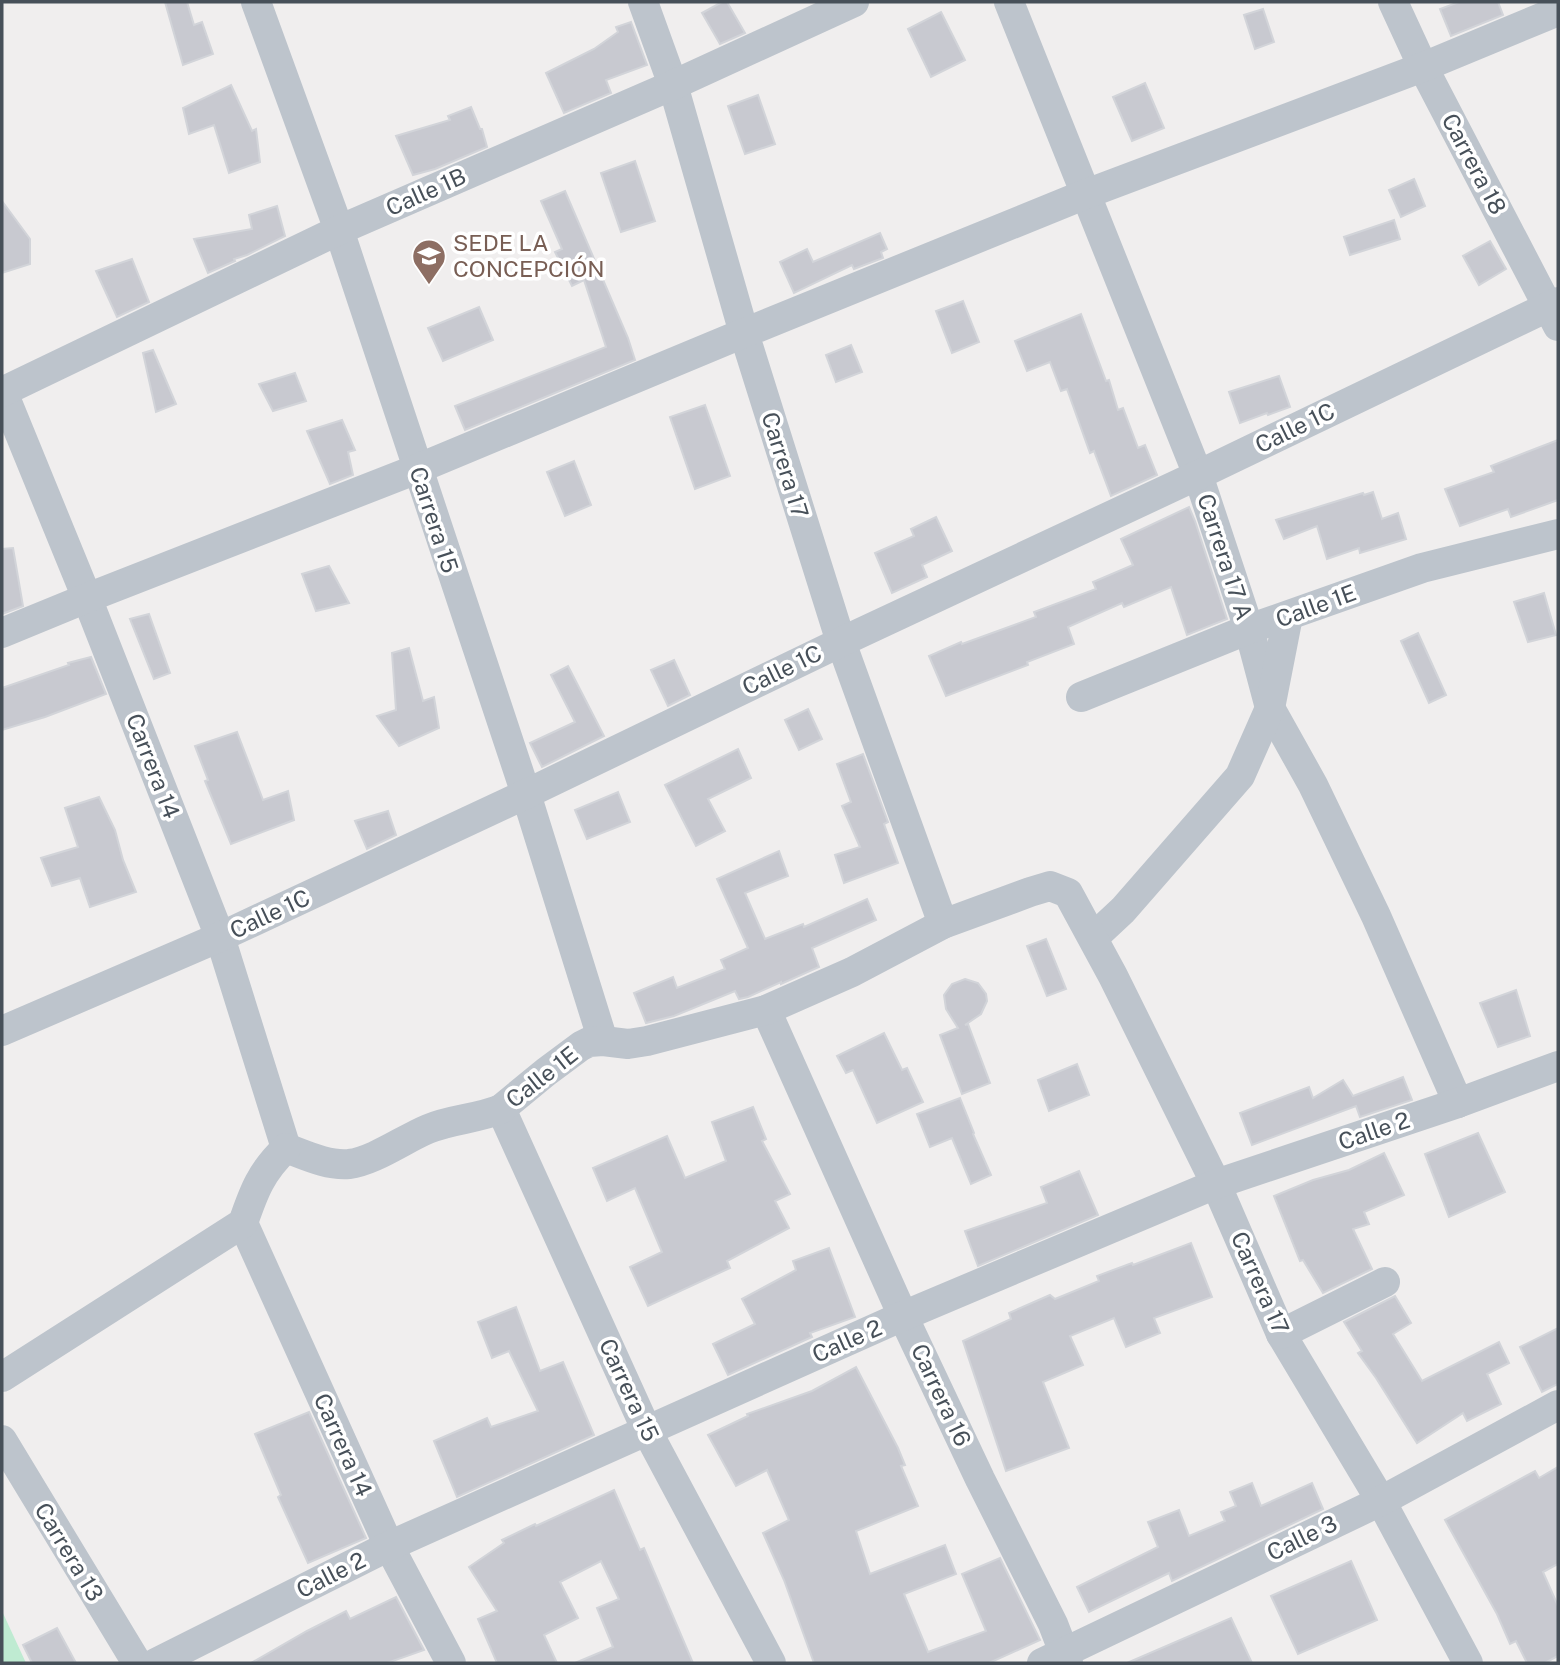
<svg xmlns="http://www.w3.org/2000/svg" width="1560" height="1665" viewBox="0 0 1560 1665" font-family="'Public Sans',sans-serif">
<rect width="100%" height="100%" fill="#f0eeee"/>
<path fill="#bfebd2" d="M 2,1611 L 26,1663 L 2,1663 Z"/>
<g fill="#c8c9d0" stroke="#d2d4d9" stroke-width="2">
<path d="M 165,2 L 187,2 L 194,25 L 202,22 L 213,54 L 183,65 Z"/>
<path d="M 722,2 L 727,2 L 745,33 L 720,44 L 702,13 Z"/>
<path d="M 1459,2 L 1498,2 L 1503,15 L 1451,36 L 1440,9 Z"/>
<path d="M 1263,9 L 1274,42 L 1255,49 L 1244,15 Z"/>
<path d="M 941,12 L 965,60 L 931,77 L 908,29 Z"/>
<path d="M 631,22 L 647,65 L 606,80 L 611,93 L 564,113 L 546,73 L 594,49 L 618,32 L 616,27 Z"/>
<path d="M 1145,83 L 1164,128 L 1132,141 L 1113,97 Z"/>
<path d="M 231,85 L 252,131 L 256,129 L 260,162 L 229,173 L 214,125 L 189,134 L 183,108 Z"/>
<path d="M 758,95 L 775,144 L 745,154 L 728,106 Z"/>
<path d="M 471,107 L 480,129 L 482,129 L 487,147 L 435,169 L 413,175 L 396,136 L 450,120 L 448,116 Z"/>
<path d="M 635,161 L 655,221 L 621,232 L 601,173 Z"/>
<path d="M 1414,179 L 1425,206 L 1401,217 L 1389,190 Z"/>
<path d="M 565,191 L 628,338 L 635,360 L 465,430 L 455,406 L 606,347 L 584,280 L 572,286 L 555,252 L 562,249 L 541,201 Z"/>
<path d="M 2,201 L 30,239 L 30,264 L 2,273 Z"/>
<path d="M 277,206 L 285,236 L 247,255 L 234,259 L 235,261 L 208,273 L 194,239 L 252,229 L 249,215 Z"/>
<path d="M 1394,220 L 1400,239 L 1350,255 L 1344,237 Z"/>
<path d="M 880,233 L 887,249 L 881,252 L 883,258 L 854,269 L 852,265 L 794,293 L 780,262 L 807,249 L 813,262 Z"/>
<path d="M 1490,241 L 1506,269 L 1479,285 L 1463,256 Z"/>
<path d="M 132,259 L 149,302 L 117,317 L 96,271 Z"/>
<path d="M 963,301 L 979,342 L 952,353 L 936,311 Z"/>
<path d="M 479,307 L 493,340 L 443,361 L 428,328 Z"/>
<path d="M 1081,314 L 1106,381 L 1109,380 L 1118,410 L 1123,408 L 1138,448 L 1145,445 L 1157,475 L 1111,496 L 1094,451 L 1090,453 L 1067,389 L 1061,391 L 1050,362 L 1027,371 L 1015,341 Z"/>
<path d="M 851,345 L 862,372 L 836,382 L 826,355 Z"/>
<path d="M 153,350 L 176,404 L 156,412 L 143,353 Z"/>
<path d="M 295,373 L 306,401 L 273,411 L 259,384 Z"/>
<path d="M 1279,376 L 1290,407 L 1268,415 L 1267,413 L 1240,423 L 1229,392 Z"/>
<path d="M 705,405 L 730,476 L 695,489 L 670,417 Z"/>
<path d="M 342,420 L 355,450 L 348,452 L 353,475 L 330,484 L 307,431 Z"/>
<path d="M 1558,440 L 1558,500 L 1511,517 L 1508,509 L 1460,526 L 1445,489 L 1494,472 L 1491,466 Z"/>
<path d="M 574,461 L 591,505 L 565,516 L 547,472 Z"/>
<path d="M 1373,492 L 1382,519 L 1398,513 L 1406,539 L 1360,553 L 1359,548 L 1327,559 L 1317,526 L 1284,539 L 1276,520 L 1363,493 L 1364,495 Z"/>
<path d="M 1189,507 L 1195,521 L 1227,619 L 1187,635 L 1171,587 L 1124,607 L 1122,603 L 1068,627 L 1074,644 L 1027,662 L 1028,665 L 946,696 L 929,656 L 961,642 L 962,644 L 1036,617 L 1034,612 L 1096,589 L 1093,582 L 1133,565 L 1121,539 Z"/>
<path d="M 936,517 L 952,551 L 922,565 L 927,577 L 892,593 L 875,553 L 914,536 L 911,529 Z"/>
<path d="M 13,548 L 23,606 L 2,614 L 2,549 Z"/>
<path d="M 329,566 L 349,603 L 316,611 L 302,574 Z"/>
<path d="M 1544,593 L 1556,635 L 1528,642 L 1514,602 Z"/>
<path d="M 149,614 L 170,673 L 154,679 L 130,619 Z"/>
<path d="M 1418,633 L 1446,695 L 1429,703 L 1401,641 Z"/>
<path d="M 409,648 L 423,701 L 434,697 L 439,728 L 399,746 L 377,716 L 396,710 L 392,653 Z"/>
<path d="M 91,657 L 106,694 L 45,717 L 2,730 L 2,688 L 69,665 L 68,663 Z"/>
<path d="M 674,660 L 690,695 L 668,706 L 651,670 Z"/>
<path d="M 568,666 L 604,736 L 542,767 L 530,743 L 575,722 L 551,675 Z"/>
<path d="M 808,709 L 822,739 L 799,750 L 785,720 Z"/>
<path d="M 237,732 L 263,800 L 288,791 L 294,820 L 231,844 L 205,781 L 208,780 L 195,746 Z"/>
<path d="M 738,749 L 751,778 L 708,799 L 725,831 L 696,846 L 665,785 Z"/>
<path d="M 863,754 L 888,822 L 884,824 L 898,863 L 844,883 L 835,855 L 860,847 L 842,806 L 851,802 L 837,764 Z"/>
<path d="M 618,792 L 630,822 L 587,839 L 575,810 Z"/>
<path d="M 99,797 L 115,830 L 123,860 L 136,892 L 90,907 L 80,878 L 52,886 L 41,858 L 78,847 L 65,808 Z"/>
<path d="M 388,811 L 396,835 L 367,849 L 355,821 Z"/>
<path d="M 779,851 L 788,876 L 745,893 L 765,939 L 803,924 L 804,927 L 867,899 L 876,920 L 812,948 L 819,967 L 781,984 L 781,982 L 748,997 L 739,999 L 735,991 L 674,1016 L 646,1023 L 634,993 L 673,977 L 677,988 L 725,969 L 721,960 L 748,948 L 717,879 Z"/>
<path d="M 1046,939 L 1066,989 L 1047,996 L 1027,946 Z"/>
<path d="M 965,979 L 978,983 L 986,994 L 987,1001 L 981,1014 L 965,1025 L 968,1024 L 990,1083 L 962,1094 L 940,1035 L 958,1028 L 946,1009 L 944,995 L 952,984 Z"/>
<path d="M 1516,990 L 1530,1036 L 1498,1047 L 1480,1003 Z"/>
<path d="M 884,1033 L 902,1070 L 907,1068 L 923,1102 L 877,1123 L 853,1070 L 846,1073 L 837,1056 Z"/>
<path d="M 1077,1064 L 1089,1095 L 1049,1111 L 1038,1080 Z"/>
<path d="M 1403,1077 L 1412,1100 L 1360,1117 L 1356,1106 L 1252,1145 L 1240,1113 L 1309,1087 L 1313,1098 L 1343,1080 L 1353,1096 Z"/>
<path d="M 960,1098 L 974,1133 L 973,1134 L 991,1175 L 971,1184 L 952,1138 L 930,1147 L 917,1114 Z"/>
<path d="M 753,1107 L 766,1139 L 762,1141 L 790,1194 L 775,1201 L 789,1228 L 727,1261 L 730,1268 L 648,1306 L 630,1267 L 662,1252 L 635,1188 L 607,1201 L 593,1168 L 667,1136 L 685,1178 L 726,1161 L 712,1122 Z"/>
<path d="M 1478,1133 L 1505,1192 L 1449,1217 L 1425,1154 Z"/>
<path d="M 1384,1153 L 1404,1195 L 1364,1212 L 1369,1224 L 1353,1229 L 1372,1269 L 1323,1293 L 1303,1260 L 1300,1261 L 1274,1196 L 1313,1180 L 1349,1170 Z"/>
<path d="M 1079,1171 L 1098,1215 L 978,1266 L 965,1231 L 1047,1203 L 1041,1187 Z"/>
<path d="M 1191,1243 L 1212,1297 L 1154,1318 L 1160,1333 L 1126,1347 L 1114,1318 L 1070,1336 L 1083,1365 L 1043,1382 L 1069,1448 L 1006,1471 L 963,1341 L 1011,1319 L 1009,1313 L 1050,1295 L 1055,1299 L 1099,1281 L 1097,1276 L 1132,1263 L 1133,1265 Z"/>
<path d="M 829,1248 L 855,1317 L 810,1333 L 812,1337 L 728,1375 L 713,1344 L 755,1324 L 742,1299 L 796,1270 L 793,1261 Z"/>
<path d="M 1395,1296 L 1411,1323 L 1393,1334 L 1422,1381 L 1499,1342 L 1509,1363 L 1487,1374 L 1501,1404 L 1467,1421 L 1463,1413 L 1417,1443 L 1376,1378 L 1358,1353 L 1362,1351 L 1344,1322 Z"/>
<path d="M 516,1307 L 540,1371 L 563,1362 L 594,1435 L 457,1497 L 434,1441 L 487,1418 L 491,1427 L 538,1411 L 509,1351 L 492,1358 L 478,1322 Z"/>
<path d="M 1558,1328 L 1558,1384 L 1542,1392 L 1520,1347 Z"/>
<path d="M 856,1367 L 898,1448 L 905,1465 L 901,1466 L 918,1506 L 856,1531 L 870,1574 L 945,1545 L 956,1574 L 904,1594 L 928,1652 L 986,1631 L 962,1574 L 1000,1558 L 1040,1640 L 989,1663 L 814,1663 L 784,1580 L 763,1533 L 789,1520 L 767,1470 L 736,1486 L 708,1435 L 748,1416 L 747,1414 L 812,1391 Z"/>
<path d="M 309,1412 L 366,1538 L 308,1563 L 278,1497 L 281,1495 L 255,1434 Z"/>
<path d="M 1558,1467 L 1558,1564 L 1543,1572 L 1558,1606 L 1558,1656 L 1545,1663 L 1527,1663 L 1516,1641 L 1510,1644 L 1497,1614 L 1445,1520 L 1535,1471 L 1539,1478 Z"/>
<path d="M 1252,1483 L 1261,1506 L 1312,1483 L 1323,1509 L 1172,1581 L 1169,1573 L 1089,1612 L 1077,1587 L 1158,1547 L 1148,1522 L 1179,1510 L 1189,1536 L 1225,1521 L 1221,1512 L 1236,1506 L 1230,1492 Z"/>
<path d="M 614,1490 L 640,1550 L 644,1548 L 693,1663 L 575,1663 L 613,1647 L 597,1608 L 619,1599 L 601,1561 L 560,1582 L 578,1618 L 544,1635 L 557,1663 L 497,1663 L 478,1619 L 497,1611 L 469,1567 L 504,1543 L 502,1540 L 535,1524 L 536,1526 Z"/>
<path d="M 1351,1561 L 1377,1620 L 1298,1654 L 1271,1596 Z"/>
<path d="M 396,1597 L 424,1650 L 387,1663 L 251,1663 L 307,1631 L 346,1611 L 350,1619 Z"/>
<path d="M 1231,1618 L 1252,1663 L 1127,1663 Z"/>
<path d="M 57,1628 L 76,1663 L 32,1663 L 23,1645 Z"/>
</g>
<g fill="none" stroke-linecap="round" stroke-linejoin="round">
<g stroke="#bdc4cc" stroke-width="30">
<path d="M 256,2 L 339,230 L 526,794 L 603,1041"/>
<path d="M 643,2 L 673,85 L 744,333 L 841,642 L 943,924"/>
<path d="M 1009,2 L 1198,475 L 1249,629 L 1270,708 L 1313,785 L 1376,916 L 1458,1103"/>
<path d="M 1393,2 L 1423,67 L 1558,326"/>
<path d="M 2,390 L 87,598 L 220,937 L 286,1148"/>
<path d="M 2,392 L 339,230 L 673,85 L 854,2"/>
<path d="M 2,633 L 87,598 L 417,469 L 744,333 L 1086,194 L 1423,67 L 1558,11"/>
<path d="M 1081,697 L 1249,629 L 1422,568 L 1558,534"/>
<path d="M 1093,938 L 1123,910 L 1240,776 L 1270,708 L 1288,616"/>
<path d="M 766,1010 L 903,1316 L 980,1479 L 1053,1624 L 1068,1663"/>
<path d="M 2,1031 L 220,937 L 526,794 L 841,642 L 1198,475 L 1558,302"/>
<path d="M 501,1109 L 647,1431 L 771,1663"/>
<path d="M 286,1148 C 305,1155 328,1166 349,1164 C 374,1161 404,1139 428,1129 C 451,1119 477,1119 501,1109 L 546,1072 L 581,1046 L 589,1042 L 603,1041 L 628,1044 L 647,1041 L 766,1010 L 852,972 L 943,924 L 1030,892 L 1050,886 L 1068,893 L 1113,976 L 1216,1184 L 1281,1334 L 1381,1501 L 1468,1663"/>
<path d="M 243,1223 L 389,1546 L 451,1663"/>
<path d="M 1281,1334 L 1385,1282"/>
<path d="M 2,1377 L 243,1223 C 254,1191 261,1172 286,1148"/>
<path d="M 2,1440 L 137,1663"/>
<path d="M 156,1663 L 389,1546 L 903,1316 L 1216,1184 L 1458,1103 L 1558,1066"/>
<path d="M 1042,1663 L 1381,1501 L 1558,1405"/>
</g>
</g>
<defs>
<g id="school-pin" transform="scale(1.75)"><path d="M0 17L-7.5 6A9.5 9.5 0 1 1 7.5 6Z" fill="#8d6e63" stroke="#fff"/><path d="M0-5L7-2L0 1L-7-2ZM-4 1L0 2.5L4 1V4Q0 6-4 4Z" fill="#fff"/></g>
</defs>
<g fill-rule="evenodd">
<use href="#school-pin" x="429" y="256"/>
</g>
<g text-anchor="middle" stroke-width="7" stroke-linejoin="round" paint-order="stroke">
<g font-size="23" fill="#475059" stroke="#fff">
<text transform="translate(1474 164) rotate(62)" y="8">Carrera 18</text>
<text transform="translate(426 192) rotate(-24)" y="8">Calle 1B</text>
<text transform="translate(1295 428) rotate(-26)" y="8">Calle 1C</text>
<text transform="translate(785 465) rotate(73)" y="8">Carrera 17</text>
<text transform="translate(434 520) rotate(72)" y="8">Carrera 15</text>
<text transform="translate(1225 557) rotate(72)" y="8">Carrera 17 A</text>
<text transform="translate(1316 606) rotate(-20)" y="8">Calle 1E</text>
<text transform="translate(782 670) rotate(-26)" y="8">Calle 1C</text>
<text transform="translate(153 766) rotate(69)" y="8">Carrera 14</text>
<text transform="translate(270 914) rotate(-25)" y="8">Calle 1C</text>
<text transform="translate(542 1077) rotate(-38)" y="8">Calle 1E</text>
<text transform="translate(1374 1131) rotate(-19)" y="8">Calle 2</text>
<text transform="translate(1260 1283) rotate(66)" y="8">Carrera 17</text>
<text transform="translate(847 1341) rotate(-24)" y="8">Calle 2</text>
<text transform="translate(629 1390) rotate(65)" y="8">Carrera 15</text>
<text transform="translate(941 1395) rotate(65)" y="8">Carrera 16</text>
<text transform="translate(343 1445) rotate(66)" y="8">Carrera 14</text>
<text transform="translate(1302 1538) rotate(-26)" y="8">Calle 3</text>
<text transform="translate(69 1552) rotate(59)" y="8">Carrera 13</text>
<text transform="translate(331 1575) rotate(-27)" y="8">Calle 2</text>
</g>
<g font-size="23" fill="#785e54" stroke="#fff" text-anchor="start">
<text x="453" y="251">SEDE LA<tspan x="453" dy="26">CONCEPCIÓN</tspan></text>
</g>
</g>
<rect width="1560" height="1665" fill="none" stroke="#475059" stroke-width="7"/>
</svg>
